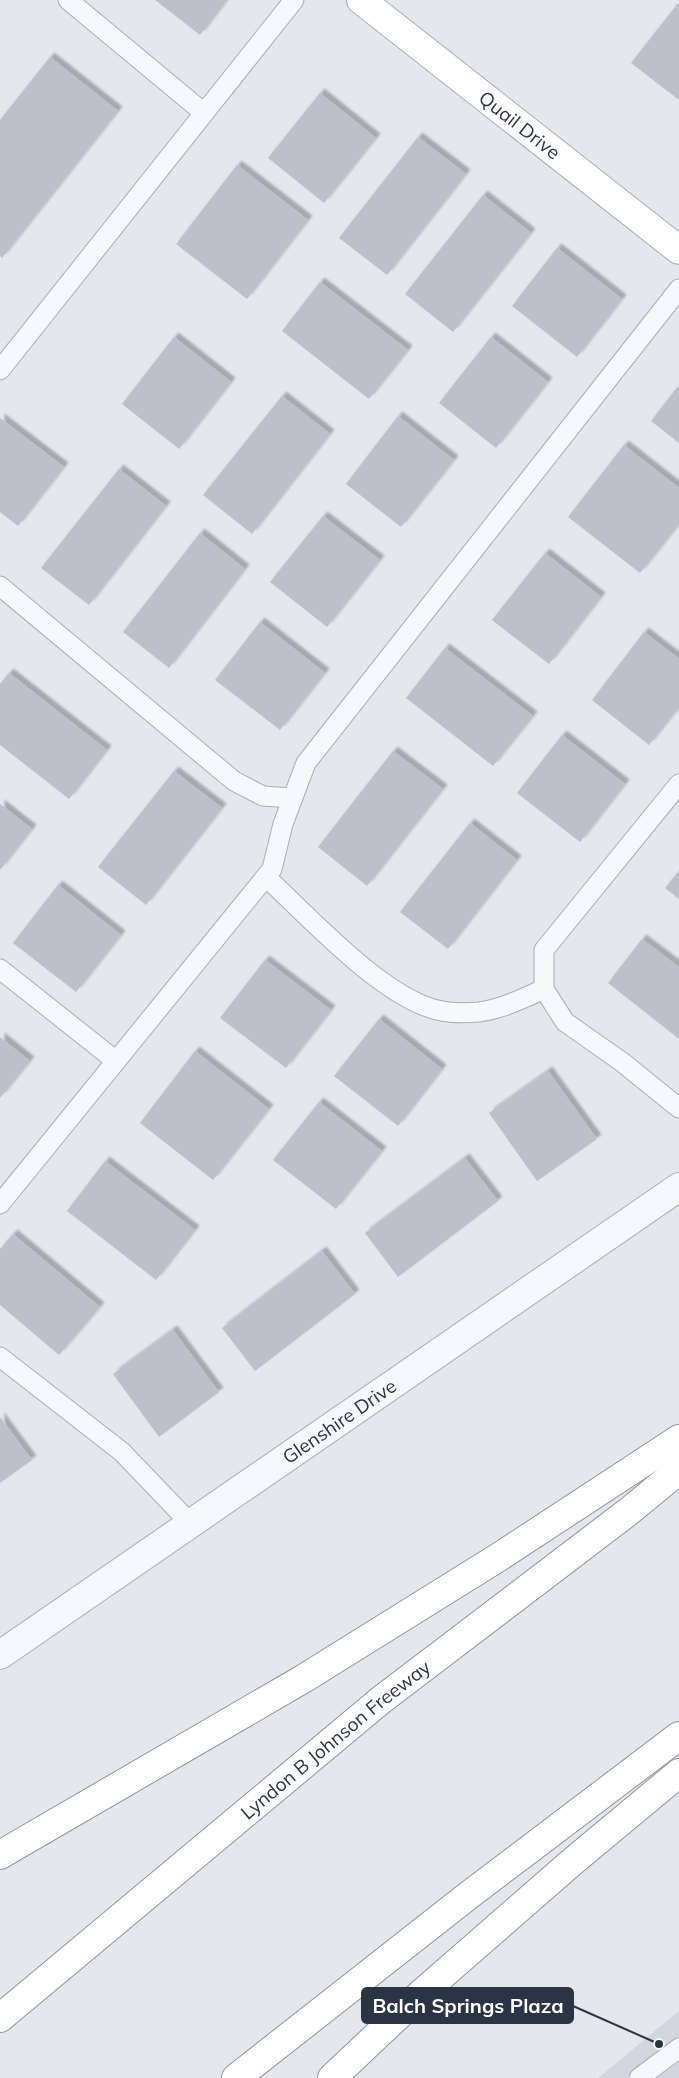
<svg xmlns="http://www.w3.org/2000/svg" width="679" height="2078" viewBox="0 0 679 2078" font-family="Mulish,sans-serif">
<defs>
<filter id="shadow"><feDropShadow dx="4.5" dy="-4.5" stdDeviation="1" flood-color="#0004"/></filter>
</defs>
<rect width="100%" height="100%" fill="#e4e7ec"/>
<path fill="#d2d6de" d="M 679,2011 L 679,2078 L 598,2078 Z"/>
<g fill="#bbc0ca" filter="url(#shadow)">
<path d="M 155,0 L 227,0 L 200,35 Z"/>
<path d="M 679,2 L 679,100 L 631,63 Z"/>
<path d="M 50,57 L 118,111 L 2,258 L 0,256 L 0,120 Z"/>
<path d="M 320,93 L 376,138 L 324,203 L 268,158 Z"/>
<path d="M 418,137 L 466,174 L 387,275 L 339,238 Z"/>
<path d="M 237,165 L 308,220 L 247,299 L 176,244 Z"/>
<path d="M 483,195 L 531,233 L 453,332 L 405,294 Z"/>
<path d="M 557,248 L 622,299 L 577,357 L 512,306 Z"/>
<path d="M 320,282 L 408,350 L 369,399 L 282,331 Z"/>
<path d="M 174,337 L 231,382 L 179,449 L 122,404 Z"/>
<path d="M 491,337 L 548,382 L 496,448 L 439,403 Z"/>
<path d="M 679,385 L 679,443 L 651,421 Z"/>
<path d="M 282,396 L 330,434 L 252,534 L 203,495 Z"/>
<path d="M 398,416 L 454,460 L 401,527 L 346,484 Z"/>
<path d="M 0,418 L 64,467 L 18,526 L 0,512 Z"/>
<path d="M 624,445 L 679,488 L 679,524 L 640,573 L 568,517 Z"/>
<path d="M 119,469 L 166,506 L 89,605 L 41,568 Z"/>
<path d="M 323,516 L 380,560 L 327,627 L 270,582 Z"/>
<path d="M 200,533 L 245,569 L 169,668 L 123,632 Z"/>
<path d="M 545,553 L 601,597 L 549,664 L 492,620 Z"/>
<path d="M 260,622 L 325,673 L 280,730 L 215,680 Z"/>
<path d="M 644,632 L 679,659 L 679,707 L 649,745 L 592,700 Z"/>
<path d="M 445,648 L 533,716 L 493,766 L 406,698 Z"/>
<path d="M 9,673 L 107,750 L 69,799 L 0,745 L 0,684 Z"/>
<path d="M 562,735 L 625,784 L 580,842 L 517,793 Z"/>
<path d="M 393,751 L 443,789 L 367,886 L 318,847 Z"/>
<path d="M 174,771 L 222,808 L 146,905 L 98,867 Z"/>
<path d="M 0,804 L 32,829 L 0,870 Z"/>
<path d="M 470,823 L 517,860 L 448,949 L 400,912 Z"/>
<path d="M 679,871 L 679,899 L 665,888 Z"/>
<path d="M 58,885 L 121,935 L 76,992 L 13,943 Z"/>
<path d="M 642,939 L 679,967 L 679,1039 L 608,983 Z"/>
<path d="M 265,960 L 331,1010 L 286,1068 L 220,1018 Z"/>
<path d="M 379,1019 L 442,1069 L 398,1126 L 334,1076 Z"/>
<path d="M 0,1037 L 30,1061 L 0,1098 Z"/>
<path d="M 195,1051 L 269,1109 L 213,1180 L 140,1123 Z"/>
<path d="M 548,1071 L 597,1139 L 537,1181 L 489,1113 Z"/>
<path d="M 319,1102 L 382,1151 L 336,1209 L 273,1160 Z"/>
<path d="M 465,1158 L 498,1201 L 398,1277 L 365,1233 Z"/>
<path d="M 105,1161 L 195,1230 L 156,1280 L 67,1211 Z"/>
<path d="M 13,1234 L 100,1307 L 59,1355 L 0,1305 L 0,1249 Z"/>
<path d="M 322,1251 L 355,1294 L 255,1371 L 222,1328 Z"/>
<path d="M 173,1330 L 219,1392 L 159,1437 L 113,1374 Z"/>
<path d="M 0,1417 L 32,1460 L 0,1483 Z"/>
</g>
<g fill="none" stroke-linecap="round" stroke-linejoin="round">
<g stroke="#a9aeb7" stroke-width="21">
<g id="lane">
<path d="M 68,0 L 204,113"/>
<path d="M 0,370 L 294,0"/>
<path d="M 0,586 L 234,781 L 263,796 L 292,798"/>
<path d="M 679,784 L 544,950 L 544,989 L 565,1022 L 622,1062 L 679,1108"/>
<path d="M 266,877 C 309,917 381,996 437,1010 C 448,1013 467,1013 479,1012 C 502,1009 524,998 544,989"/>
<path d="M 0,969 L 116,1061"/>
<path d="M 0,1204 L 272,869 L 283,824 L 306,763 L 679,289"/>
<path d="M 0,1357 L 122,1452 L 191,1524"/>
<path d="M 639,2078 L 679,2048"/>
</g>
</g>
<g stroke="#a9aeb7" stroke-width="30">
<g id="street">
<path id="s1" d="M 0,1655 L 679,1187"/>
</g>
</g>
<g stroke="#a9aeb7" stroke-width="30">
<g id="secondary">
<path id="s2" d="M 361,0 L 679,250"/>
</g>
</g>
<g stroke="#8b94a3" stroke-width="30">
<g id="highway">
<path d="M 0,1855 L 303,1679 L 499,1557 L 679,1439"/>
<path id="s3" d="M 0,2018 L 381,1700 L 628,1512 L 679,1470"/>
<path d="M 236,2078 L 469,1895 L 679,1736"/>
<path d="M 332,2078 L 423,1992 L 572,1862 L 679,1773"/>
</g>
</g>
<use href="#lane" stroke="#f7f8fa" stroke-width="19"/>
<use href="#street" stroke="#f7f8fa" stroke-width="28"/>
<use href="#secondary" stroke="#fff" stroke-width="28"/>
<use href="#highway" stroke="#fff" stroke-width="28"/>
</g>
<g text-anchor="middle" stroke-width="4" stroke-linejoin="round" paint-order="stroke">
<g font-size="19" fill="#2b3445" stroke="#f4f6f9">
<text dy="7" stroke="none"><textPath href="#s2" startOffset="202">Quail Drive</textPath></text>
<text dy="7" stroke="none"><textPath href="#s1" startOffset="412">Glenshire Drive</textPath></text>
<text dy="7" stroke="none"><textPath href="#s3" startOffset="436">Lyndon B Johnson Freeway</textPath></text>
</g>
</g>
<path fill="none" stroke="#2b3445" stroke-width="2" d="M659 2044L573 2006"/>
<circle fill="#2b3445" stroke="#f4f6f9" stroke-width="2" cx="659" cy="2044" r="5"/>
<rect fill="#2b3445" stroke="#2b3445" stroke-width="2" x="362" y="1988" width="211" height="35" rx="5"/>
<g font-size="20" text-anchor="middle" font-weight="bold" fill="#fff">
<text x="468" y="2013">Balch Springs Plaza</text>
</g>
</svg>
